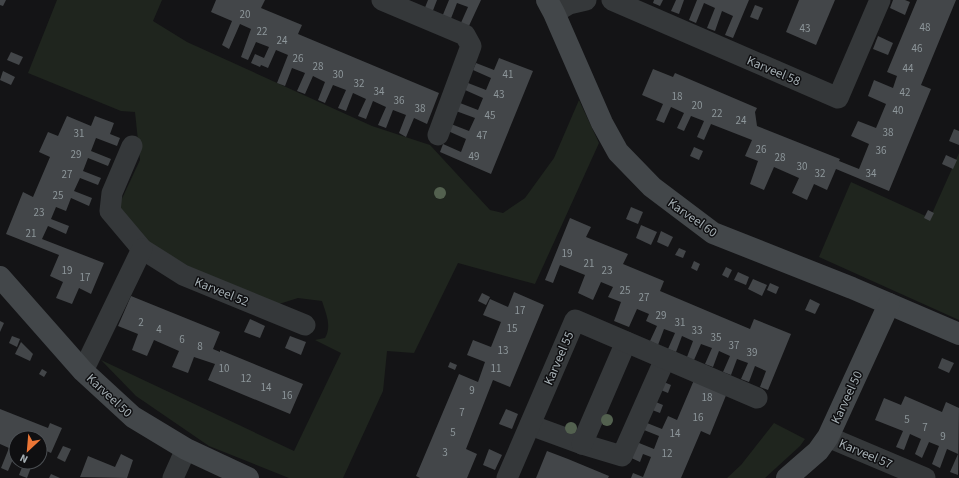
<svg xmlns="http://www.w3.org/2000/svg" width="959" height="478" viewBox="0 0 959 478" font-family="'Source Sans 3',sans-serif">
<rect width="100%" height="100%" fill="#141416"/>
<g fill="#1f251e">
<path d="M 57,0 L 162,0 L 153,21 L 187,42 L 372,126 L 430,145 L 490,210 L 503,213 L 525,198 L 554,158 L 579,100 L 599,143 L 535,284 L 458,263 L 414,353 L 387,351 L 383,391 L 343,478 L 289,478 L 209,446 L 136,396 L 101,360 L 294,451 L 341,353 L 315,340 L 325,338 C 332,326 326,314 322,301 L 298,298 L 279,304 L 133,249 L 129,250 L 112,220 L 140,160 L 135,112 L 121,111 L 28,73 Z"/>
<path d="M 959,153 L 959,320 L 819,257 L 851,182 L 930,218 Z"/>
<path d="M 774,423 L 805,439 L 800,446 L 765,478 L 727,478 L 741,465 Z"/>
</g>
<g fill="#434649">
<path d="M 0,0 L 6,0 L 3,6 L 0,5 Z"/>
<path d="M 216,0 L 265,0 L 261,8 L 302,25 L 298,34 L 439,93 L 427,124 L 414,118 L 406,137 L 399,133 L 406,115 L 393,110 L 386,128 L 378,125 L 386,107 L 373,101 L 366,119 L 358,116 L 366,99 L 353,93 L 346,111 L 338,108 L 346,90 L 333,85 L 325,103 L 318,100 L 325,82 L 313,76 L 305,94 L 297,91 L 305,73 L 292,68 L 285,86 L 277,83 L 288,55 L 276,50 L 268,68 L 261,65 L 260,67 L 251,63 L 255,54 L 264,58 L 269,47 L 256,42 L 248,60 L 241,57 L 251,29 L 240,24 L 229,49 L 222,45 L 232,21 L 211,12 Z"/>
<path d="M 428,0 L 437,0 L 432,13 L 424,10 Z"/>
<path d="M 449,0 L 481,0 L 468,28 L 460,25 L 468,7 L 457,3 L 450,21 L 442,17 Z"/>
<path d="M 654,0 L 663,0 L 660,6 L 653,3 Z"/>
<path d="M 676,0 L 684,0 L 679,14 L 671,11 Z"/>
<path d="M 697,0 L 749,0 L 733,38 L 725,35 L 733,16 L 722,11 L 715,31 L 707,28 L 715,8 L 704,3 L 696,23 L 689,20 Z"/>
<path d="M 799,0 L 835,0 L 816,45 L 786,32 Z"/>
<path d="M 893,0 L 905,0 L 910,2 L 905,15 L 890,8 Z"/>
<path d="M 917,0 L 956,0 L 921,85 L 931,89 L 889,191 L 836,169 L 827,190 L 814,184 L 807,200 L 792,193 L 799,178 L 774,167 L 764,190 L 750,184 L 758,161 L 745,156 L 752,140 L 711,124 L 704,140 L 697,137 L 704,121 L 691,116 L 684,131 L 677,128 L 684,113 L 671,107 L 664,123 L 656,120 L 663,104 L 642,95 L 653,69 L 673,77 L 675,73 L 757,108 L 755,112 L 757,126 L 840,159 L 839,161 L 859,169 L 869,144 L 851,136 L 858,121 L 876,128 L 886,104 L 868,96 L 874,80 L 893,88 L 897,76 L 887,72 Z"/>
<path d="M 755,5 L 763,8 L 758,20 L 750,17 Z"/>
<path d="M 878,36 L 893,43 L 888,55 L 873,49 Z"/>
<path d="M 11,52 L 23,57 L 19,65 L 7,60 Z"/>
<path d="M 499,58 L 533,71 L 491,174 L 440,152 L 443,144 L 461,152 L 466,139 L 448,131 L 451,124 L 469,131 L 475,118 L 456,111 L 460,103 L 478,110 L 483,98 L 465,90 L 468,83 L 486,90 L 491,78 L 473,70 L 476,63 L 494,70 Z"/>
<path d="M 3,71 L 15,77 L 11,85 L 0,80 Z"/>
<path d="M 67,116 L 91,126 L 95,116 L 114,123 L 110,134 L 120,138 L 117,146 L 96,138 L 91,151 L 111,159 L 108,166 L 88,158 L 83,171 L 101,178 L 98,185 L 80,178 L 74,191 L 92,198 L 89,206 L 71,198 L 66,211 L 56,207 L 51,219 L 69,226 L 66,234 L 48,226 L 42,239 L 104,263 L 91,294 L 79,288 L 72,304 L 56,298 L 63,282 L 50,276 L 59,255 L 6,234 L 23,192 L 33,197 L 50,157 L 39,152 L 48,132 L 58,136 Z"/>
<path d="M 954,129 L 959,131 L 959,145 L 949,141 Z"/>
<path d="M 694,147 L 703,151 L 699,160 L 690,156 Z"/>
<path d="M 946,155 L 957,160 L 953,169 L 942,164 Z"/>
<path d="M 631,207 L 643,212 L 638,224 L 626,219 Z"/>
<path d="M 928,210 L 934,213 L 930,221 L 924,218 Z"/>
<path d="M 570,218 L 591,227 L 586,237 L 628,254 L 623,264 L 664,281 L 660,291 L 750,329 L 754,319 L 791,334 L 768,390 L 760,387 L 766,371 L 755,366 L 749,382 L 741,379 L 748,363 L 737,359 L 731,375 L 723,372 L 730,356 L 719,351 L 713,367 L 705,364 L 712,348 L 701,344 L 694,360 L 687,357 L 693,341 L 682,336 L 676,352 L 668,349 L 675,333 L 664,329 L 658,345 L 650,341 L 657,326 L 646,321 L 649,314 L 637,309 L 629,327 L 614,321 L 621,302 L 608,297 L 613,287 L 601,282 L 593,300 L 578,293 L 585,275 L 560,265 L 553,283 L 545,280 Z"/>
<path d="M 641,225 L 657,232 L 651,245 L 636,238 Z"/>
<path d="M 661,231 L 673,237 L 668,247 L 657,242 Z"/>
<path d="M 679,248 L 686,251 L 683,258 L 675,255 Z"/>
<path d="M 694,261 L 700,264 L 697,271 L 691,268 Z"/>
<path d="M 726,267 L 732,270 L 728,278 L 722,275 Z"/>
<path d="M 738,272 L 749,277 L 746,285 L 734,280 Z"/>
<path d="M 753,279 L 767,285 L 762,296 L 748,289 Z"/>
<path d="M 770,283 L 779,287 L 776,294 L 767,290 Z"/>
<path d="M 514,292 L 544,305 L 510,387 L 493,380 L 466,449 L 477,454 L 467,478 L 420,478 L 416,476 L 459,374 L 478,382 L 485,362 L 467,355 L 473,340 L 491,347 L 501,322 L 483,315 L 490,299 L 508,307 Z"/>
<path d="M 482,293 L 490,297 L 486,305 L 478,301 Z"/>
<path d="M 131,296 L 220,332 L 213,349 L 220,352 L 220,350 L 303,384 L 290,414 L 208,380 L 215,364 L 194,357 L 188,373 L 172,367 L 179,351 L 154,340 L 147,356 L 132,350 L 138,334 L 118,326 Z"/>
<path d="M 810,299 L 820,304 L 815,314 L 805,310 Z"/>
<path d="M 250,319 L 265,326 L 260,338 L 244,332 Z"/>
<path d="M 0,321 L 4,323 L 0,332 Z"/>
<path d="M 12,336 L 20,339 L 17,347 L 9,343 Z"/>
<path d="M 290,336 L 306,342 L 301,355 L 285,348 Z"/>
<path d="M 21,342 L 33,354 L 30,361 L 15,354 Z"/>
<path d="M 942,358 L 954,363 L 949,373 L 938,368 Z"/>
<path d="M 450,362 L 457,365 L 455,370 L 448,367 Z"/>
<path d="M 42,369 L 47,372 L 44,377 L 39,374 Z"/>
<path d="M 659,380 L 671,385 L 668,393 L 656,388 Z"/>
<path d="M 694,380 L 727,393 L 710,435 L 701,431 L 681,478 L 631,478 L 633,473 L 643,477 L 651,457 L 643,454 L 640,462 L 627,456 L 634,441 L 654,449 L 659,436 L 639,428 L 642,421 L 662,429 L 668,416 L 677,420 Z"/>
<path d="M 905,396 L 942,412 L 946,402 L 959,408 L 958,475 L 950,472 L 958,454 L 947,449 L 940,468 L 932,464 L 939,446 L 929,442 L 922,458 L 915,454 L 921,439 L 910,434 L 904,450 L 896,447 L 903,431 L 875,420 L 884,398 L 901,405 Z"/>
<path d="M 651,400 L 663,405 L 660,413 L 647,408 Z"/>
<path d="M 0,409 L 48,428 L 50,423 L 62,428 L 51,453 L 40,448 L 40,438 L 16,438 L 16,452 L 8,471 L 1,468 L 9,448 L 0,444 Z"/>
<path d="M 506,409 L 518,414 L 512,429 L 499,424 Z"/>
<path d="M 63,446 L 71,449 L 65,462 L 57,458 Z"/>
<path d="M 489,449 L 502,455 L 495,470 L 483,465 Z"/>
<path d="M 547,451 L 568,459 L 609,476 L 608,478 L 536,478 Z"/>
<path d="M 121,454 L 133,460 L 127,478 L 80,477 L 88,456 L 115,467 Z"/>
<path d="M 24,462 L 33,462 L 27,478 L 19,475 Z"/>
<path d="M 51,474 L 60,478 L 49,478 Z"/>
</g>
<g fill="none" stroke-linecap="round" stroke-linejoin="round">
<g stroke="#35383a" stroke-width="21">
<path d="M 382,0 L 465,35 L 471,46 L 438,135"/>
<path d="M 612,0 L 838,98 L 880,0"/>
<path d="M 554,13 L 569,4 L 586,0"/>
<path d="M 132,146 L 112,193 L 110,211 L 142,249 L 183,275 L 305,325"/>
<path d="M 83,371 L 142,249"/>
<path d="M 530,425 L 582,444 L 622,456 L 665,359"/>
<path d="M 828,437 L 925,478"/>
<path d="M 582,444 L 626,342"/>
<path d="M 173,478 L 186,449"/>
<path d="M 507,478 L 575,320 L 757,398"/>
</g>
<g stroke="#43474a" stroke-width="22">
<path d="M 547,0 L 554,13 L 602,123 L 618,152 L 652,187 L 713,233 L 852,288 L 959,334"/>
<path d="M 0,277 L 83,371 L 133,417 L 186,449 L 248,478"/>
<path d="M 787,478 L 818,451 L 828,437 L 889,304"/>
</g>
</g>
<g fill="#53614f">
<circle cx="440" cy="193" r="6"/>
<circle cx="607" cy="420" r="6"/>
<circle cx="571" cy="428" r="6"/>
</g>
<g text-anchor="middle" stroke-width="3" stroke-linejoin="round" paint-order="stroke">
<g font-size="11" fill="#8d969a">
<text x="245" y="18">20</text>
<text x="925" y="31">48</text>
<text x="805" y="32">43</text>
<text x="262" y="35">22</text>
<text x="282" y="44">24</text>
<text x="917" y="52">46</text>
<text x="298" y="62">26</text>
<text x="318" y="70">28</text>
<text x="908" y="72">44</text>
<text x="338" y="78">30</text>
<text x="508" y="78">41</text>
<text x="359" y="87">32</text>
<text x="379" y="95">34</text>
<text x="905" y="96">42</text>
<text x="499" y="98">43</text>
<text x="677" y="100">18</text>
<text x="399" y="104">36</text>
<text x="697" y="109">20</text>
<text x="420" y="112">38</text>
<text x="898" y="114">40</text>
<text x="717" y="117">22</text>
<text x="490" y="119">45</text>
<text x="741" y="124">24</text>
<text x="888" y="136">38</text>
<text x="79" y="137">31</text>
<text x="482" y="139">47</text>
<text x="761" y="153">26</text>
<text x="881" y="154">36</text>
<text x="76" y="158">29</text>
<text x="474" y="160">49</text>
<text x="780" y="161">28</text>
<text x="802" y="170">30</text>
<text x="820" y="177">32</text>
<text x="871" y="177">34</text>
<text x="67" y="178">27</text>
<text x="58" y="199">25</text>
<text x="39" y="216">23</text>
<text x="31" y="237">21</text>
<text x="567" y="257">19</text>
<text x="589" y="267">21</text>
<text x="67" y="274">19</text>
<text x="607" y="274">23</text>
<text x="85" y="281">17</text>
<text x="625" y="294">25</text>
<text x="644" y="301">27</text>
<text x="520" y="314">17</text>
<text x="661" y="319">29</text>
<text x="141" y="326">2</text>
<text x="680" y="326">31</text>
<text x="512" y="332">15</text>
<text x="159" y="333">4</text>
<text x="697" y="334">33</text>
<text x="716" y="341">35</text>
<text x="182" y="343">6</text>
<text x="734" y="349">37</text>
<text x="200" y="350">8</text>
<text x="503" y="354">13</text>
<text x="752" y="356">39</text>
<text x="224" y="372">10</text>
<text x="496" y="372">11</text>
<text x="246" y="382">12</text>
<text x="266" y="391">14</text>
<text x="472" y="394">9</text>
<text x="287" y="399">16</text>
<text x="707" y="401">18</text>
<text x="462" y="416">7</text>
<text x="698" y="421">16</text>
<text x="907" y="423">5</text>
<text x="925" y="431">7</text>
<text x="453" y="436">5</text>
<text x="675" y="437">14</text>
<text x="943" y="440">9</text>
<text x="445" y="456">3</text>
<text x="667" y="457">12</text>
</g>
<g font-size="13" fill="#a6b0b5" stroke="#0f0f11">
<text transform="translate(774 70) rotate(23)" y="5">Karveel 58</text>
<text transform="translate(693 217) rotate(35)" y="5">Karveel 60</text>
<text transform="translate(222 291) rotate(22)" y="5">Karveel 52</text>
<text transform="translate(558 358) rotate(-67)" y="5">Karveel 55</text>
<text transform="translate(110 395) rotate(43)" y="5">Karveel 50</text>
<text transform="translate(846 397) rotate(-65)" y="5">Karveel 50</text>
<text transform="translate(866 453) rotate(23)" y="5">Karveel 57</text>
</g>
</g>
<g transform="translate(28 450) rotate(206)"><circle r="19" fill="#0f0f11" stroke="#4b4f53"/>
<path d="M0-3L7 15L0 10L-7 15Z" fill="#ec7636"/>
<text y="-6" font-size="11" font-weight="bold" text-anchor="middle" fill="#a6b0b5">N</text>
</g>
</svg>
